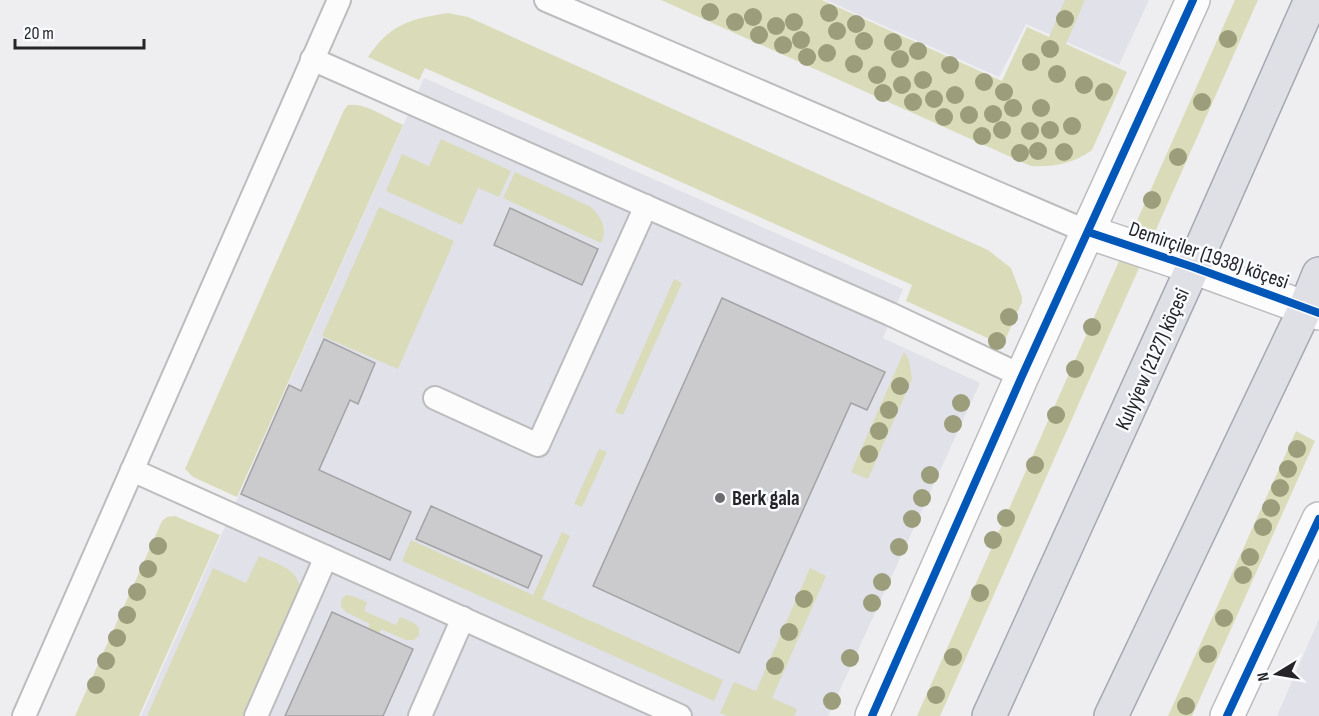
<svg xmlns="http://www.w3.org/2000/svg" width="1319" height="716" viewBox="0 0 1319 716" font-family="'Sofia Sans Condensed',sans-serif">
<rect width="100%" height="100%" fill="#eeeef1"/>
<g fill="#e0e1e9">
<path d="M 826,0 L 1149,0 L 1119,65 L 1026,24 L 999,77 Z"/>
<path d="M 424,78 L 903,289 L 883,338 L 980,383 L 828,716 L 141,716 Z"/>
<path d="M 1319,619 L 1319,716 L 1277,716 Z"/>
</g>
<g fill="#dadcb9">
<path d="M 661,0 L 822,0 L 1002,81 L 1027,27 L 1049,37 L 1065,0 L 1085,0 L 1066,44 L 1127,72 L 1092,150 C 1073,164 1054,167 1031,166 Z"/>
<path d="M 1235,0 L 1258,0 L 940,716 L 917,716 Z"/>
<path d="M 448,13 L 468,17 L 988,250 L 1011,268 L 1022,297 L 1022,302 L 1003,345 L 906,301 L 912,285 L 425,68 L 419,80 L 368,57 C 390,24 410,19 448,13 Z"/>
<path d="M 348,105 C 366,103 387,118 403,125 L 237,497 L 193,477 L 185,469 L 344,110 Z"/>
<path d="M 441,139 L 511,171 L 499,197 L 478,188 L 462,225 L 386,191 L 402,154 L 429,166 Z"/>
<path d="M 515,172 L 591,207 C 601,217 608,229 601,243 L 503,198 Z"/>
<path d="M 379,207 L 454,241 L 398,369 L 322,336 Z"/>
<path d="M 674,279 L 682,283 L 623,415 L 615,412 Z"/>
<path d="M 904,352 L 909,360 L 912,379 L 868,479 L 851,472 Z"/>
<path d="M 1296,431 L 1315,441 L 1192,716 L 1168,716 Z"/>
<path d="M 599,449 L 607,452 L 582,507 L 574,504 Z"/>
<path d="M 175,516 L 220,535 L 139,716 L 75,716 L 162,521 L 167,517 Z"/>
<path d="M 562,532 L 570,536 L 542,599 L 723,680 L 714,701 L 402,561 L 411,540 L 533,595 Z"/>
<path d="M 259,556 C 275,563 298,568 300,588 L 244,716 L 147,716 L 213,568 L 246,583 Z"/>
<path d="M 810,568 L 826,576 L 772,698 L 797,709 L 794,716 L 727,716 L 720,713 L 734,682 L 756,691 Z"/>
<path d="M 346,595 L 353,596 L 367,602 L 364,611 L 396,625 L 400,617 L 414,623 L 419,628 L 419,635 L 414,640 L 406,640 L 381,629 L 343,716 L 330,716 L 370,624 L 346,612 L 341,607 L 341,600 Z"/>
</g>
<g fill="#cbcbcd" stroke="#a3a3a6" stroke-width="1.5">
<path d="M 510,208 L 598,249 L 582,285 L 494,245 Z"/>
<path d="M 722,298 L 885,372 L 867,410 L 851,403 L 739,653 L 593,586 Z"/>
<path d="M 324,339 L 375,363 L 358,404 L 350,400 L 319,470 L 411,512 L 390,560 L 241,494 L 289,385 L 301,391 Z"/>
<path d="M 431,506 L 542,556 L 528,588 L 416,539 Z"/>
<path d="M 332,612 L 413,649 L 383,716 L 285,716 Z"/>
</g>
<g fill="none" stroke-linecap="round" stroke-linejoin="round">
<g stroke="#bcbcbe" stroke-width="26">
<g id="service">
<path d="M 546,0 L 1088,232"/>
<path d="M 312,59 L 890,314 L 1022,376"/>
<path d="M 435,398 L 538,445 L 646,206"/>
<path d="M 132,470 L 680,716"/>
<path d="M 24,716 L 339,0"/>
<path d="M 256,716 L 326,557"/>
<path d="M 420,716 L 463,618"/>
</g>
</g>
<g stroke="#bcbcbe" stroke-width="36">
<g id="minor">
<path d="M 1088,232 L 1193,267 L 1319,313"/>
<path d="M 872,716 L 1022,376 L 1193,0"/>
<path d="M 1227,716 L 1319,519"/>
</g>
</g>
<g stroke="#a6a8b2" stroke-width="36">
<g id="trunk">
<path d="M 989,716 L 1193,267 L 1311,0"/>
<path d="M 1111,716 L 1305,309 L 1319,274"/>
</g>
</g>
<use href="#service" stroke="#fcfcfd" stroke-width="22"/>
<use href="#minor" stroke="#fcfcfd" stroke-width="33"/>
<use href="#trunk" stroke="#dee0e6" stroke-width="33"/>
<g stroke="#fafbff" stroke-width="11">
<g id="cycleway">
<path d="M 1088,232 L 1193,267 L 1319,313"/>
<path d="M 872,716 L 1022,376 L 1193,0"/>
<path d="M 1227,716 L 1319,519"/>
</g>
</g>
<use href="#cycleway" stroke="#0057b8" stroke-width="8"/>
</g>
<g fill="#9b9d7b">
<circle cx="710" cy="12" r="9"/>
<circle cx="829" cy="13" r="9"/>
<circle cx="753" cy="17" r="9"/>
<circle cx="1065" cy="19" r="9"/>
<circle cx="735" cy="22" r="9"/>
<circle cx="794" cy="22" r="9"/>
<circle cx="856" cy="24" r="9"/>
<circle cx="776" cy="26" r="9"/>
<circle cx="837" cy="31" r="9"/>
<circle cx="759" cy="35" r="9"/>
<circle cx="1228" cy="39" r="9"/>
<circle cx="801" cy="40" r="9"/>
<circle cx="864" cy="41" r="9"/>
<circle cx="893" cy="42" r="9"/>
<circle cx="783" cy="45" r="9"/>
<circle cx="1050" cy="49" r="9"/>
<circle cx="918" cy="51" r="9"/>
<circle cx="827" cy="53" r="9"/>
<circle cx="807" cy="57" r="9"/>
<circle cx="900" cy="59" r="9"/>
<circle cx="1031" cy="62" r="9"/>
<circle cx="854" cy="64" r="9"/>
<circle cx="950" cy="65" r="9"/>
<circle cx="1057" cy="74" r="9"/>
<circle cx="877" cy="75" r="9"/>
<circle cx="923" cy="80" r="9"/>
<circle cx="984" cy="82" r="9"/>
<circle cx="902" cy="85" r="9"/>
<circle cx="1084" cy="85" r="9"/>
<circle cx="1004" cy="92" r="9"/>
<circle cx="1104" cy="92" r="9"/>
<circle cx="883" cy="93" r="9"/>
<circle cx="955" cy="95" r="9"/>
<circle cx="934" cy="99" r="9"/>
<circle cx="913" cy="102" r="9"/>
<circle cx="1202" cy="102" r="9"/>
<circle cx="1013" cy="108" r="9"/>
<circle cx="1041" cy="108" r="9"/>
<circle cx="993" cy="114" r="9"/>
<circle cx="969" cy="115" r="9"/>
<circle cx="944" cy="117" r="9"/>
<circle cx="1072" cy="126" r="9"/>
<circle cx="1002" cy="130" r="9"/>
<circle cx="1050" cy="130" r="9"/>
<circle cx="1030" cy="131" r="9"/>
<circle cx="982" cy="136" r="9"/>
<circle cx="1038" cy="151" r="9"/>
<circle cx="1064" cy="152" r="9"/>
<circle cx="1020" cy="153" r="9"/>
<circle cx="1178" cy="157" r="9"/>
<circle cx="1152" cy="200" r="9"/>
<circle cx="1009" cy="317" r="9"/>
<circle cx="1092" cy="327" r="9"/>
<circle cx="997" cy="341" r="9"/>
<circle cx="1075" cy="369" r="9"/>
<circle cx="900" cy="386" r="9"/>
<circle cx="961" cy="403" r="9"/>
<circle cx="889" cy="410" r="9"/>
<circle cx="1056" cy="415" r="9"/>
<circle cx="953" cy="424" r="9"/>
<circle cx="879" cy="431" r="9"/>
<circle cx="1297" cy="449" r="9"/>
<circle cx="869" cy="454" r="9"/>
<circle cx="1035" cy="465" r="9"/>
<circle cx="1288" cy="469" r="9"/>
<circle cx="930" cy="475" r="9"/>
<circle cx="1280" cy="488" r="9"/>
<circle cx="922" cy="498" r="9"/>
<circle cx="1271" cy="508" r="9"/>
<circle cx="1006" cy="518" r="9"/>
<circle cx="912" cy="519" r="9"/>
<circle cx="1263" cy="527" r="9"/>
<circle cx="993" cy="540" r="9"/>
<circle cx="158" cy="546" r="9"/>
<circle cx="899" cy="547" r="9"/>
<circle cx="1250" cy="557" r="9"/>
<circle cx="148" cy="569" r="9"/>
<circle cx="1243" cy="575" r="9"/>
<circle cx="882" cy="582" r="9"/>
<circle cx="137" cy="592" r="9"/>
<circle cx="980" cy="593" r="9"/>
<circle cx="804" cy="599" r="9"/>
<circle cx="872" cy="603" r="9"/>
<circle cx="127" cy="615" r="9"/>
<circle cx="1224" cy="618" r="9"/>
<circle cx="789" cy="632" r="9"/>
<circle cx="117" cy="638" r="9"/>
<circle cx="1208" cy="654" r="9"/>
<circle cx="953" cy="657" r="9"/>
<circle cx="850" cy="658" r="9"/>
<circle cx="106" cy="661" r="9"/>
<circle cx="775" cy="666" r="9"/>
<circle cx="96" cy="685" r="9"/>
<circle cx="936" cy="695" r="9"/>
<circle cx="832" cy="701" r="9"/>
<circle cx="1186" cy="706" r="9"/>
</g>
<circle fill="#6b6b6e" stroke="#fafbff" stroke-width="2" cx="720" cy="498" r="6"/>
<g text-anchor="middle" stroke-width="5" stroke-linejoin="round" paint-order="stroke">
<g font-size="21" fill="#252527" stroke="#fafbff">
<text transform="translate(1209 255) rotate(19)" y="7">Demirçiler (1938) köçesi</text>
<text transform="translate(1152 359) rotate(-66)" y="7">Kulyýew (2127) köçesi</text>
</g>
<g font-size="21" font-weight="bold" fill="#252527" stroke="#fafbff" text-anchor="start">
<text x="732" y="505">Berk gala</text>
</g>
</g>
<g transform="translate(1277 674) rotate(259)" stroke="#fafbff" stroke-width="4.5" paint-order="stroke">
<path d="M0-4.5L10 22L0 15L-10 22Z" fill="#252527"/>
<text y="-9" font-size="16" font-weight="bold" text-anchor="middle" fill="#252527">N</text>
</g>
<path d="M15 39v9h129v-9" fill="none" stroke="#252527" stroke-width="3"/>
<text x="24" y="39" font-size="18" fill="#252527" stroke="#fafbff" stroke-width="4.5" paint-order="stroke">20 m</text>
</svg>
